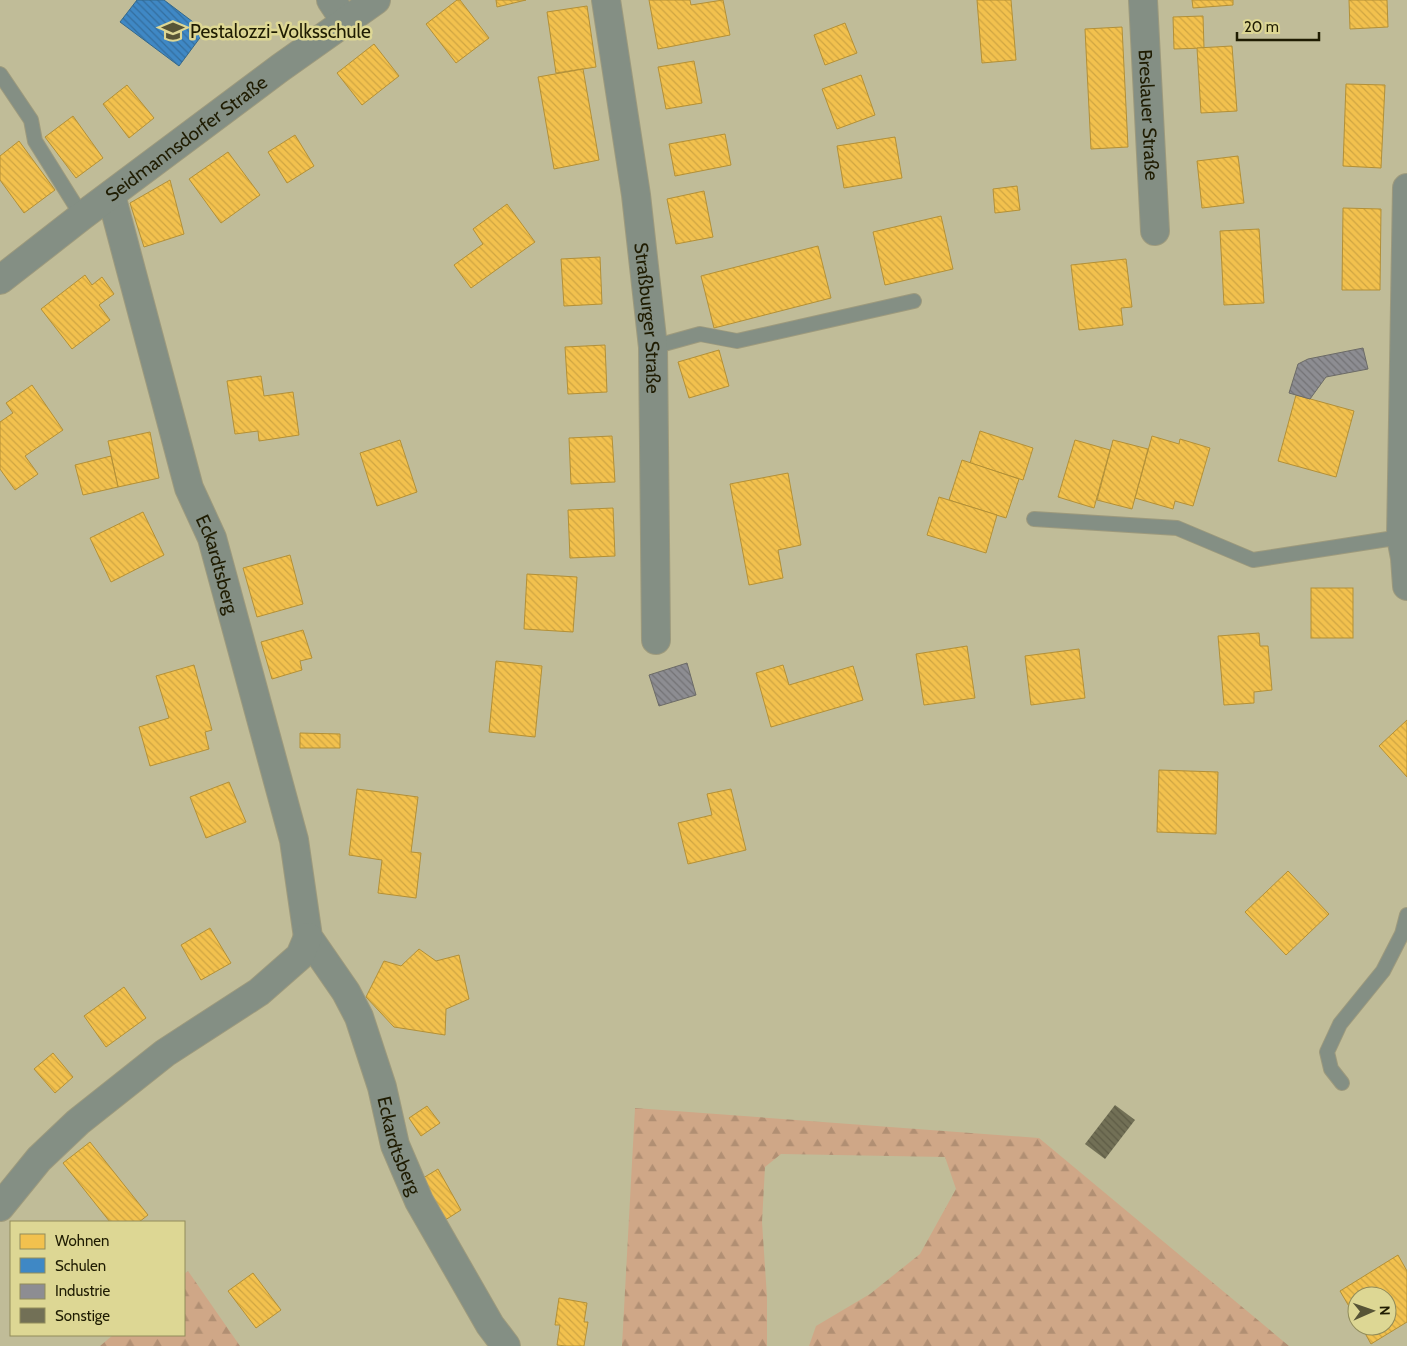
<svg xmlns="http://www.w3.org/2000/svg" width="1407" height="1346" viewBox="0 0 1407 1346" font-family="Cabin,sans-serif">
<defs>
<pattern id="forest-firs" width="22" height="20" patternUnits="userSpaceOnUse" patternTransform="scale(1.25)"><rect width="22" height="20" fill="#cfa787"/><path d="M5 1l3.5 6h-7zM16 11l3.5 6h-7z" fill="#b18f73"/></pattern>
<pattern id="homes-back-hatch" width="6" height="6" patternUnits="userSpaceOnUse" patternTransform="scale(1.25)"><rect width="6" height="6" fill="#f2c14e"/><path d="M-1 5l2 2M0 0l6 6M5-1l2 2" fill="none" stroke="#cfa542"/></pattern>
<pattern id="schools-back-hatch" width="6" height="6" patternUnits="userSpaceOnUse" patternTransform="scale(1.25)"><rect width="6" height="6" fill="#3f88c5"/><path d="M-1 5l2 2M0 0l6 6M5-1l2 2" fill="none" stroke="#346e9e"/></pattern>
<pattern id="industry-back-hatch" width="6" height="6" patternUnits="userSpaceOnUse" patternTransform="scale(1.25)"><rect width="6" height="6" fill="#8d8d92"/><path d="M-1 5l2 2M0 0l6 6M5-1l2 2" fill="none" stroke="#737275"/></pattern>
<pattern id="building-back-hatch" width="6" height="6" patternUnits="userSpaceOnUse" patternTransform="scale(1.25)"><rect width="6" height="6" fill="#727056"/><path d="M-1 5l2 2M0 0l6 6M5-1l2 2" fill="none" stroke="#5d5b45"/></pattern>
</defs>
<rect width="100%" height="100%" fill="#c0bc98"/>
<g fill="url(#forest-firs)">
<path d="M 635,1108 L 1039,1138 L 1289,1346 L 809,1346 L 816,1326 L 870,1294 L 920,1254 L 956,1189 L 945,1157 L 781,1154 L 765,1167 L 762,1222 L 767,1297 L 767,1346 L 622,1346 Z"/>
<path d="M 188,1271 L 240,1346 L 100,1346 L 113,1335 L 184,1335 L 184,1274 Z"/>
</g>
<g fill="url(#homes-back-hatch)" stroke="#b39037">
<path d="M 457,0 L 460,0 L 489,38 L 456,63 L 426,24 Z"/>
<path d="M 496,0 L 526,0 L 497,7 Z"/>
<path d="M 649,0 L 690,0 L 691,5 L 723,0 L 730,35 L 658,49 Z"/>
<path d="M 977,0 L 1011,0 L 1016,60 L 982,63 Z"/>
<path d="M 1192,0 L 1233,0 L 1233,5 L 1193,8 Z"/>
<path d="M 1349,0 L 1387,0 L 1388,27 L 1350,29 Z"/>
<path d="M 587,6 L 596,67 L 556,73 L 547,12 Z"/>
<path d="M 1203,16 L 1204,48 L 1174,49 L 1173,17 Z"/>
<path d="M 845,23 L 857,53 L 825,65 L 814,35 Z"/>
<path d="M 1122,27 L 1128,147 L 1091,149 L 1085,29 Z"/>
<path d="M 374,44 L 399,76 L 362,105 L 337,73 Z"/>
<path d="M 1232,46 L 1237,111 L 1201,113 L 1197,48 Z"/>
<path d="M 694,61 L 702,103 L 666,109 L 658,67 Z"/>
<path d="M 583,69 L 599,160 L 554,169 L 538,77 Z"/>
<path d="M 861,75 L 875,115 L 837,129 L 822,89 Z"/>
<path d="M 1346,84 L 1385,85 L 1381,168 L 1343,166 Z"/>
<path d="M 127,85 L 154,118 L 129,138 L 103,104 Z"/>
<path d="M 73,116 L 103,158 L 76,178 L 45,137 Z"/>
<path d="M 725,134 L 731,165 L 675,176 L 669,144 Z"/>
<path d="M 295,135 L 314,166 L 287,183 L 268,152 Z"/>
<path d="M 895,137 L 902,178 L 844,188 L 837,146 Z"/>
<path d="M 19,141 L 55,190 L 24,213 L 0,180 L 0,156 Z"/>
<path d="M 228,152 L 260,195 L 221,223 L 189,179 Z"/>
<path d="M 1238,156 L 1244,203 L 1202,208 L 1197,161 Z"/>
<path d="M 170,180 L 184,234 L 144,247 L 130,203 Z"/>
<path d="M 1017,186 L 1020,210 L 995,213 L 993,189 Z"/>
<path d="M 704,191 L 713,237 L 676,244 L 667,199 Z"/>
<path d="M 507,204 L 535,242 L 471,288 L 454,265 L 483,244 L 473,229 Z"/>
<path d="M 1343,208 L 1381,209 L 1380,290 L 1342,290 Z"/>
<path d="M 941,216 L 953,269 L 885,285 L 873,232 Z"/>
<path d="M 1259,229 L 1264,303 L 1224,305 L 1220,231 Z"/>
<path d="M 818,246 L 831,298 L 714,328 L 701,276 Z"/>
<path d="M 600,257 L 602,304 L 564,306 L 561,259 Z"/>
<path d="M 1126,259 L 1132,307 L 1121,308 L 1123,325 L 1079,330 L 1071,265 Z"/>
<path d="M 85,275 L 92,285 L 102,277 L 114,294 L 99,305 L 110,320 L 72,349 L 41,309 Z"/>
<path d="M 605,345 L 607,392 L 568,394 L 565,347 Z"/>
<path d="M 719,350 L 729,386 L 689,398 L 678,362 Z"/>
<path d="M 261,376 L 264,396 L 293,392 L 299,435 L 259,441 L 258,431 L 235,434 L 227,381 Z"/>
<path d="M 32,385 L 63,430 L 25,456 L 38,474 L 15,490 L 0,469 L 0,422 L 13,413 L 6,403 Z"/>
<path d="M 1296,395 L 1354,411 L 1336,477 L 1278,461 Z"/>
<path d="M 980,431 L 1033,448 L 1023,480 L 970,463 Z"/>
<path d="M 150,432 L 159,478 L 118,487 L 108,441 Z"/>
<path d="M 612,436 L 615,482 L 571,484 L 569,438 Z"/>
<path d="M 1152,436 L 1179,444 L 1180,439 L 1210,448 L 1193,506 L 1175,501 L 1173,509 L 1135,498 Z"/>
<path d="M 400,440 L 417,492 L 377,506 L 360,453 Z"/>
<path d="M 1075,440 L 1110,450 L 1094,508 L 1058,497 Z"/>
<path d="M 1113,440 L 1148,449 L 1132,509 L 1097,500 Z"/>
<path d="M 111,456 L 118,487 L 83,495 L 75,465 Z"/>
<path d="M 962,460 L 1019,479 L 1006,518 L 949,500 Z"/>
<path d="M 788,473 L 801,545 L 778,550 L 783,578 L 749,585 L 730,484 Z"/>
<path d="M 939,497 L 997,515 L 986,553 L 927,535 Z"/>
<path d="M 613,508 L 615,556 L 570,558 L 568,510 Z"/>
<path d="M 143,512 L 164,555 L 111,582 L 90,538 Z"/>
<path d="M 290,555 L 303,604 L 257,617 L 243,568 Z"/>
<path d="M 527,574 L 577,577 L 573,632 L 524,629 Z"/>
<rect x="1311" y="588" width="42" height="50"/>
<path d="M 303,630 L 312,658 L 300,661 L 302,670 L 272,679 L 261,642 Z"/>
<path d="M 1259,633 L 1260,646 L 1268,646 L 1272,690 L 1254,692 L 1254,703 L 1224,705 L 1218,636 Z"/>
<path d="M 967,646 L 975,698 L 924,705 L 916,654 Z"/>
<path d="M 1079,649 L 1085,698 L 1031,705 L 1025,656 Z"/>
<path d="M 496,661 L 542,666 L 535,737 L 489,732 Z"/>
<path d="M 194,665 L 212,730 L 205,732 L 209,749 L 150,766 L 139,727 L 169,718 L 156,676 Z"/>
<path d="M 783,665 L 789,685 L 853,666 L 863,700 L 771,727 L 756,673 Z"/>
<path d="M 1407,720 L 1407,777 L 1379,746 Z"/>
<path d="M 300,733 L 340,734 L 340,748 L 300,748 Z"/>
<path d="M 1159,770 L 1218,772 L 1216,834 L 1157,832 Z"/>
<path d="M 229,782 L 246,822 L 206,838 L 190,797 Z"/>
<path d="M 357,789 L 418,797 L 411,852 L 421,853 L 416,898 L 378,893 L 382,860 L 349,855 Z"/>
<path d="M 731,789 L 746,850 L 688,864 L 678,823 L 712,815 L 707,794 Z"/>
<path d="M 1288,871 L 1329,914 L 1286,955 L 1245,912 Z"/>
<path d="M 210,928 L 231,963 L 201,980 L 181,945 Z"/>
<path d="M 419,949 L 436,961 L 459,955 L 469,999 L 446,1009 L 445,1035 L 394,1027 L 366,997 L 384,961 L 401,966 Z"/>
<path d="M 124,987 L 146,1018 L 106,1047 L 84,1016 Z"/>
<path d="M 53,1053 L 73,1077 L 55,1093 L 34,1069 Z"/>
<path d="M 427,1106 L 440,1123 L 421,1136 L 409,1118 Z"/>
<path d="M 90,1142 L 148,1215 L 139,1222 L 110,1222 L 63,1163 Z"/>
<path d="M 438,1169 L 461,1210 L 442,1222 L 418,1181 Z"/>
<path d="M 1398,1255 L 1407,1271 L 1407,1322 L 1371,1344 L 1361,1326 L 1387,1326 L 1387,1296 L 1357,1296 L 1357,1320 L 1340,1291 Z"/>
<path d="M 253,1273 L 281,1310 L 256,1328 L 228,1291 Z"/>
<path d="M 559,1298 L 587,1303 L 584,1322 L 588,1322 L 584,1346 L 566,1346 L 557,1345 L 560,1325 L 555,1325 Z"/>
</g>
<path fill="url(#schools-back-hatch)" stroke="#35688a" d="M 137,0 L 164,0 L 205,31 L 179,66 L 120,22 Z"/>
<g fill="url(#industry-back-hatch)" stroke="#6c6b67">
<path d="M 1363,348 L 1368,369 L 1326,377 L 1310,399 L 1289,393 L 1298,364 L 1308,359 Z"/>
<path d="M 687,663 L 696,695 L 659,706 L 649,675 Z"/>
</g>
<path fill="url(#building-back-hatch)" d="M 1115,1105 L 1135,1120 L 1105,1159 L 1085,1144 Z"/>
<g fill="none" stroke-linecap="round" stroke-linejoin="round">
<g stroke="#9d9a7d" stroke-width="16">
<g id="service">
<path d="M 0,74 L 31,120 L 35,141 L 82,216"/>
<path d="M 653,347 L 700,334 L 737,341 L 914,301"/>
<path d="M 1034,519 L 1177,528 L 1253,560 L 1401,537"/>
<path d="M 1342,1083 L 1331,1069 L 1327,1052 L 1340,1024 L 1383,971 L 1402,934 L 1407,915"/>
</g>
</g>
<g stroke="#9d9a7d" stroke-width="30">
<g id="minor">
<path d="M 331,0 L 345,21"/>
<path id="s1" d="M 606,0 L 636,195 L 653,347 L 656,640"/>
<path id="s2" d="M 1143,0 L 1155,231"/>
<path d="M 1407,188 L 1401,537 L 1405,558 L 1407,586"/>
<path id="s3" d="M 111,195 L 189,488 L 212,538 L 294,840 L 308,937 L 346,992 L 359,1017 L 382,1087 L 395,1145 L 419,1201 L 490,1325 L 506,1346"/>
<path d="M 0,1207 L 39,1159 L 78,1122 L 165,1053 L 259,992 L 300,956 L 308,937"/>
</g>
</g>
<g stroke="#9d9a7d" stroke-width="30">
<g id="tertiary">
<path id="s4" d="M 0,280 L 82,216 L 280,68 L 376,0"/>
</g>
</g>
<use href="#service" stroke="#848f84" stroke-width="14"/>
<use href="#minor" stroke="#848f84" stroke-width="28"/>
<use href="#tertiary" stroke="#848f84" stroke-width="28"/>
</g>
<defs>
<g id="school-bare" transform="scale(1.725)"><path d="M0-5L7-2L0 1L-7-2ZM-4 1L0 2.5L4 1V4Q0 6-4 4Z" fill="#575436" stroke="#ddd794" stroke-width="2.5" paint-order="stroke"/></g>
</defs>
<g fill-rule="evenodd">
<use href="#school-bare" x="173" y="31"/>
</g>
<g text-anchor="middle" stroke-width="5" stroke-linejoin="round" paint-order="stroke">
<g font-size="19" fill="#1f1c02" stroke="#ddd794" text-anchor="start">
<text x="190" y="38">Pestalozzi-Volksschule</text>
</g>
<g font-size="19" fill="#1f1c02" stroke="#ddd794">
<text dy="7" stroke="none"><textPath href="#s2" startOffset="115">Breslauer Straße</textPath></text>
<text dy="7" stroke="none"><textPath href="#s4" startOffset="234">Seidmannsdorfer Straße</textPath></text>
<text dy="7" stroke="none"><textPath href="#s1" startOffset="321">Straßburger Straße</textPath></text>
<text dy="7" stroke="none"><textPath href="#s3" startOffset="385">Eckardtsberg</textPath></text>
<text dy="7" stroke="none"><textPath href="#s3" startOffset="999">Eckardtsberg</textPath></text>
</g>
</g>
<rect x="10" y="1221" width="175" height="115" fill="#ddd794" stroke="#918c5a"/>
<rect x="20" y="1234" width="25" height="15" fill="#f2c14e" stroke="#918c5a"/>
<text x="55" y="1246" font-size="15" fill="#1f1c02">Wohnen</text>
<rect x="20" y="1258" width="25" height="15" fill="#3f88c5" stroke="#918c5a"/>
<text x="55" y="1271" font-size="15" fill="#1f1c02">Schulen</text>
<rect x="20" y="1284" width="25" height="15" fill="#8d8d92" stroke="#918c5a"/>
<text x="55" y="1296" font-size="15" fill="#1f1c02">Industrie</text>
<rect x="20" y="1308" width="25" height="15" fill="#727056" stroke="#918c5a"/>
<text x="55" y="1321" font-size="15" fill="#1f1c02">Sonstige</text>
<g transform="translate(1372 1311) rotate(88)"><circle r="24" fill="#ddd794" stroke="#918c5a"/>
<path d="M0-4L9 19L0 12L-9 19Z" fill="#575436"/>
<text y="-8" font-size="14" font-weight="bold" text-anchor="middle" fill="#1f1c02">N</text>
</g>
<path d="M1237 32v8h82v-8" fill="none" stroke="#1f1c02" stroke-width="2.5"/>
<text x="1244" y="32" font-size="15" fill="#1f1c02" stroke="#ddd794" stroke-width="4" paint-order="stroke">20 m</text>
</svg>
